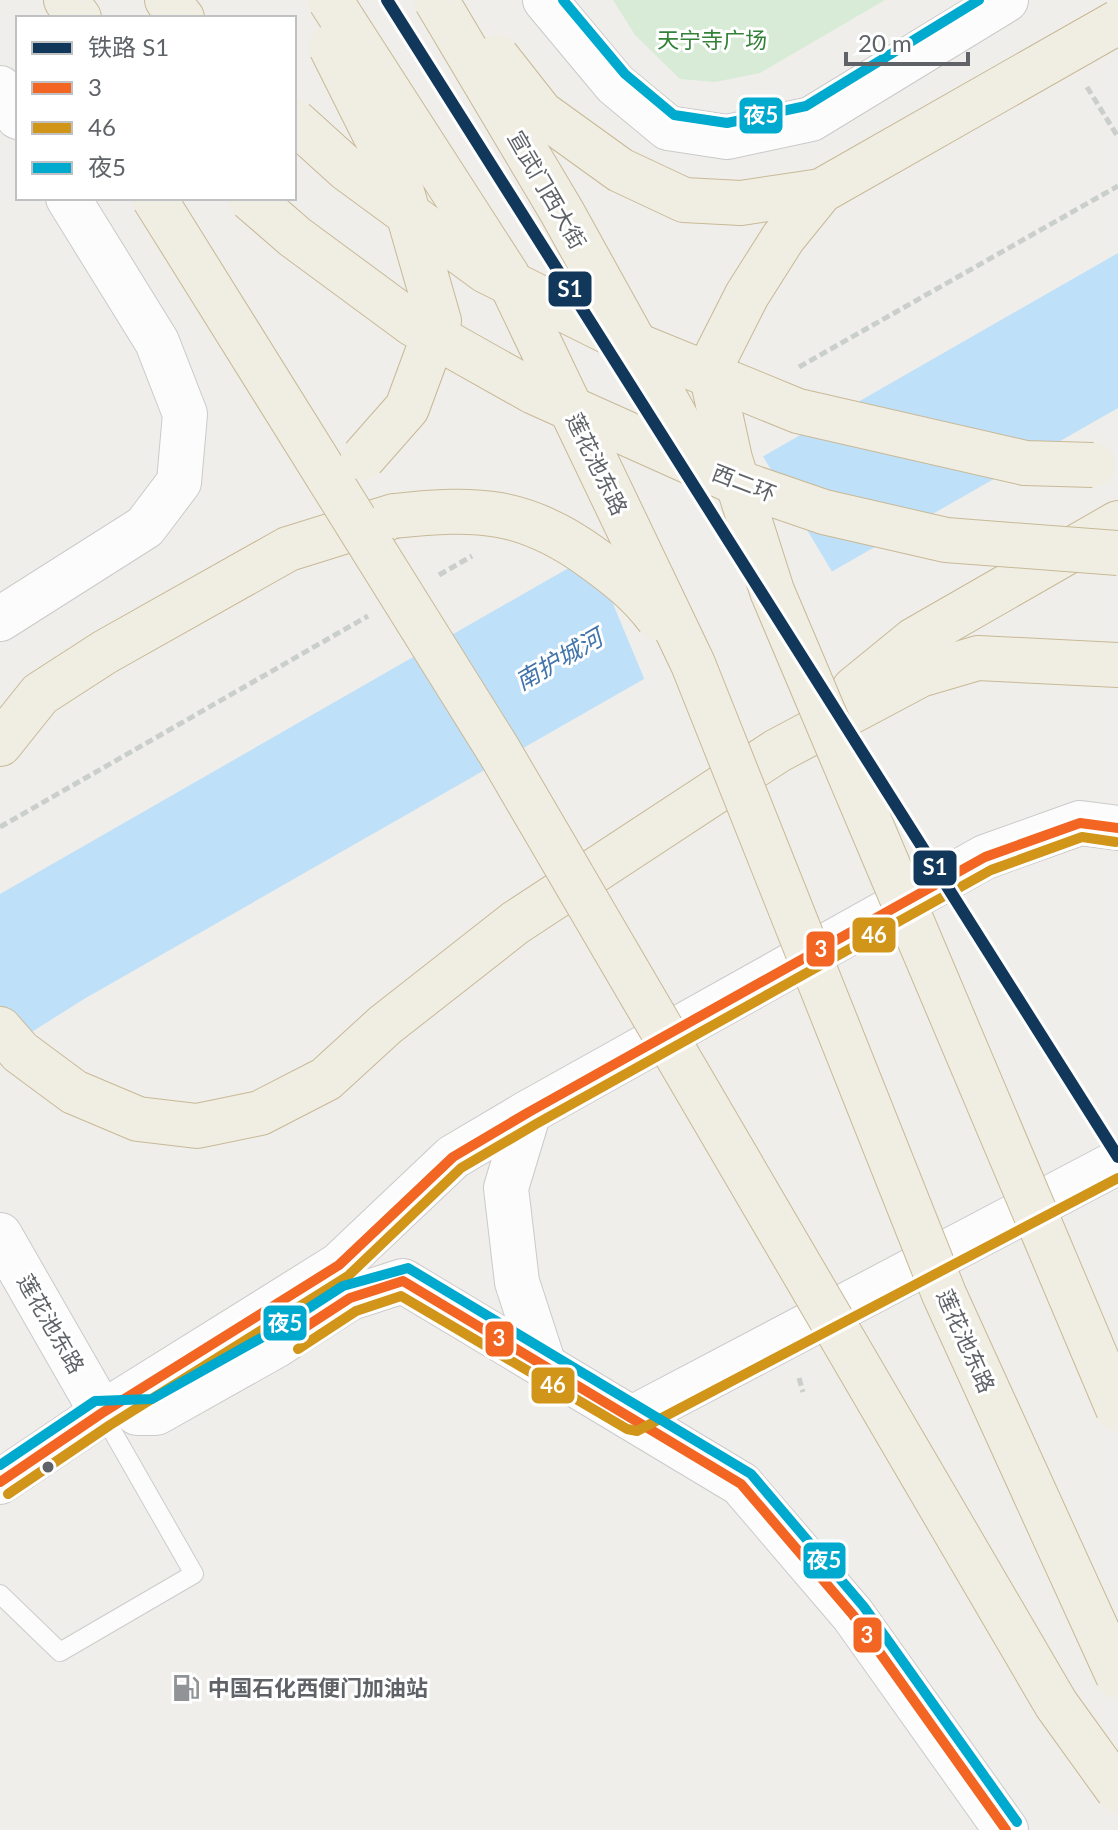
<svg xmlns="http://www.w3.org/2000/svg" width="1118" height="1830" viewBox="0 0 1118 1830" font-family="Lato,'Noto Sans SC',sans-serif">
<rect width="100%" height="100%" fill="#efeeea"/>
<path fill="#d8ebd6" d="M 613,0 L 885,0 L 760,73 L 715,82 L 680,79 L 635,35 Z"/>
<path fill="#bfe0f9" d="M 1118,253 L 1118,408 L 84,999 L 0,1052 L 0,894 Z"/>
<path fill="#efeeea" d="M 761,453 L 834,575 L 646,683 L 591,551 Z"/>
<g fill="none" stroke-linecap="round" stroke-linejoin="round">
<g stroke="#cbcccc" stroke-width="20">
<path id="lane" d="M 0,1594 L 60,1652 L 194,1574 L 102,1413"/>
</g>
<g stroke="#cacacb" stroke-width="46">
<g id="secondary">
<path d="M 545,0 L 615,84 L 668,128 L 727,137 L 811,119 L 1006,0"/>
<path d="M 0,88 L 18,117"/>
<path d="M 0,619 L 145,527 L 179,482 L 185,414 L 157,342 L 68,198"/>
<path d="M 529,1112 L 506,1188 L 517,1282 L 544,1365"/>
<path d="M 0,1235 L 102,1413"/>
<path d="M 137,1413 L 156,1413 L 277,1345 L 350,1298 L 403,1281 L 741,1484 L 853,1615 L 1006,1830"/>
<path d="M 634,1417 L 1118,1162"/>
<path d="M 0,1482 L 102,1413 L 339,1265 L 453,1157 L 529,1112 L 985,857 L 1080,823 L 1118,828"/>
</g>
</g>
<g stroke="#c8b996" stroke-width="46">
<g id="highway">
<path d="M 66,0 L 79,18"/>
<path d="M 167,0 L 182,18"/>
<path d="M 854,689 L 914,640 L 1118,523"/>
<path d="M 0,744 L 40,694 L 105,652 L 288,549 L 394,516"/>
<path d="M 0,1029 L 20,1052 L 74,1092 L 138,1119 L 197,1126 L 260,1113 L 326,1079 L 385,1025 L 515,923 L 777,751 L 920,675 L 978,658 L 1118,665"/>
</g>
</g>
<g stroke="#cacfcc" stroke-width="5" stroke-dasharray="8 4" stroke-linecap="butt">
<path d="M 1087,87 L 1118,137"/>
<path d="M 799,367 L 1118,186"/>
<path d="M 439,575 L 472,556"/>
<path d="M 0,827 L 368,616"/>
<path d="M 799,1378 L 803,1392"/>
</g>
<use href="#lane" stroke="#fdfcfc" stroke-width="18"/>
<use href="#secondary" stroke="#fdfcfc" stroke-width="44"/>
<use href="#highway" stroke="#f0ede3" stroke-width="44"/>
<g stroke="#c8b996" stroke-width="46" stroke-linecap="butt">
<g id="highway-bridge">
<path d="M 330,0 L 507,275 L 693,664 L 944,1294 L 1118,1676"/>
<path d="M 436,0 L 562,212 L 707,474"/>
<path d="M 1118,22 L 821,191 L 783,238 L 747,295 L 710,368 L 730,459 L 772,591 L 1118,1409"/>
<path d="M 331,47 L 400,185 L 439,321 L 407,408 L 363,458"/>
<path d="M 497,57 L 541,113 L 620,170 L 684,200 L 741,203 L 821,191"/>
<path d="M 294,121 L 347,169 L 486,271 L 629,342 L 798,411 L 1025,463 L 1093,465"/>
<path d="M 154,198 L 499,751 L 1056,1704 L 1118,1790"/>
<path d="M 250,198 L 295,237 L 413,324 L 534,392 L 728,479 L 824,512 L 946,540 L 1118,553"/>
<path d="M 394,516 C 477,507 525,508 594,559 C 619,577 639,593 658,618"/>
</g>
</g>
<use href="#highway-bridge" stroke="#f0ede3" stroke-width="44"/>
<g stroke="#fff" stroke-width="16">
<g id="bus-1">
<path d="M 290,1337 L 350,1298 L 403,1281 L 741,1484 L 853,1615 L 1006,1830"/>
<path d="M 0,1482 L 102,1413 L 339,1265 L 453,1157 L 529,1112 L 985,857 L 1080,823 L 1118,828"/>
</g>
</g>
<g stroke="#fff" stroke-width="16">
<g id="bus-2">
<path d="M 298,1349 L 356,1311 L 401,1296 L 627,1429 L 637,1431 L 1118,1178"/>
<path d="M 8,1494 L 110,1425 L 348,1276 L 461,1168 L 536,1124 L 991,870 L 1082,837 L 1116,842"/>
</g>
</g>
<g stroke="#fff" stroke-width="16">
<g id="bus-3">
<path d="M 563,0 L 625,74 L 674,115 L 727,123 L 806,106 L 979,0"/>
<path d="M 0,1465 L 95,1401 L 152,1399 L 270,1333 L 343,1286 L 408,1268 L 751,1474 L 864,1607 L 1017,1822"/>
</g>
</g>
<use href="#bus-1" stroke="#f26522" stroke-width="10"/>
<use href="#bus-2" stroke="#d1951a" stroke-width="10"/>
<use href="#bus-3" stroke="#00a9ce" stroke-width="10"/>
<g stroke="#fff" stroke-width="18">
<path id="rail-1" d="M 387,0 L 1118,1157"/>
</g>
<use href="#rail-1" stroke="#11385b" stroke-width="12"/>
</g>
<defs>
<g id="fuel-bare" transform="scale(2.16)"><path d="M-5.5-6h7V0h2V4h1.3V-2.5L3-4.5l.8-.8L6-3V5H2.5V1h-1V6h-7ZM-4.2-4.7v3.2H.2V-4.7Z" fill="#919496" stroke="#fff" stroke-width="2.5" paint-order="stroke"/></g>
</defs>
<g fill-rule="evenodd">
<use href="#fuel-bare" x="186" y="1688"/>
</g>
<circle fill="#5f6368" stroke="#fff" stroke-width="3" cx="48" cy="1467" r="7"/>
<g text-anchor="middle" stroke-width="6" stroke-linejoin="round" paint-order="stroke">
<g font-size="22" fill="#348238" stroke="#fff">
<text x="712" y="48">天宁寺广场</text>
</g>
<g font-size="22" fill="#5f6368" stroke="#fff">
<text transform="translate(547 190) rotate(60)" y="8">宣武门西大街</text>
<text transform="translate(597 464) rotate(64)" y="8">莲花池东路</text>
<text transform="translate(744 483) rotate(21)" y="8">西二环</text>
<text transform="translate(51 1324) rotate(60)" y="8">莲花池东路</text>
<text transform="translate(966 1341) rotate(66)" y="8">莲花池东路</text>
</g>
<g font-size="22" font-weight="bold" fill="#5f6368" stroke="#fff" text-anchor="start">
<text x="208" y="1696">中国石化西便门加油站</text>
</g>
<g font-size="24" font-style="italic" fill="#4174aa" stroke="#fff">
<text transform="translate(559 660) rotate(-30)" y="8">南护城河</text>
</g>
</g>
<g stroke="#fff" stroke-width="3">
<rect x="738" y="96" width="46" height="39" rx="8" fill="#00a9ce"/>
<rect x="547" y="270" width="46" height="38" rx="8" fill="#11385b"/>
<rect x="912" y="849" width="46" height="38" rx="8" fill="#11385b"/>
<rect x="851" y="916" width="46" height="38" rx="8" fill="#d1951a"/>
<rect x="805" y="930" width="31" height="38" rx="8" fill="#f26522"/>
<rect x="262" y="1304" width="46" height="38" rx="8" fill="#00a9ce"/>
<rect x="484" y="1320" width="31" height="38" rx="8" fill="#f26522"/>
<rect x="530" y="1366" width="46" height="39" rx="8" fill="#d1951a"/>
<rect x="802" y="1541" width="45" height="39" rx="8" fill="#00a9ce"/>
<rect x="852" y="1616" width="31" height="38" rx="8" fill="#f26522"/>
</g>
<g font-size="22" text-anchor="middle" font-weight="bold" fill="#fff">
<text x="761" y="123">夜5</text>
<text x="570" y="297">S1</text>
<text x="935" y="875">S1</text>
<text x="874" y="943">46</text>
<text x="821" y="957">3</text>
<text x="285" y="1331">夜5</text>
<text x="499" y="1346">3</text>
<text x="553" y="1393">46</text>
<text x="824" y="1568">夜5</text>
<text x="867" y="1643">3</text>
</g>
<rect x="16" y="16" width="280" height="184" fill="#ffffff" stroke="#bfc1c3" stroke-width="2"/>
<rect x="32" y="42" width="40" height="12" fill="#11385b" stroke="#bfc1c3" stroke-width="2"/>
<text x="88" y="56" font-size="24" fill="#5f6368">铁路 S1</text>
<rect x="32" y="82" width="40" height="12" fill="#f26522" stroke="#bfc1c3" stroke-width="2"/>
<text x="88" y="96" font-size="24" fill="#5f6368">3</text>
<rect x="32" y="122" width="40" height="12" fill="#d1951a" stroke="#bfc1c3" stroke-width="2"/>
<text x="88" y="136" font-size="24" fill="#5f6368">46</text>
<rect x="32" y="162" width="40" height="12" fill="#00a9ce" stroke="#bfc1c3" stroke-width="2"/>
<text x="88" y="176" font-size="24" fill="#5f6368">夜5</text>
<path d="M846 52v12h122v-12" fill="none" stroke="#5f6368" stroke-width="4"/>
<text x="858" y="52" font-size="24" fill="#5f6368" stroke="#ffffff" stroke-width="6" paint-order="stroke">20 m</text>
</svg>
